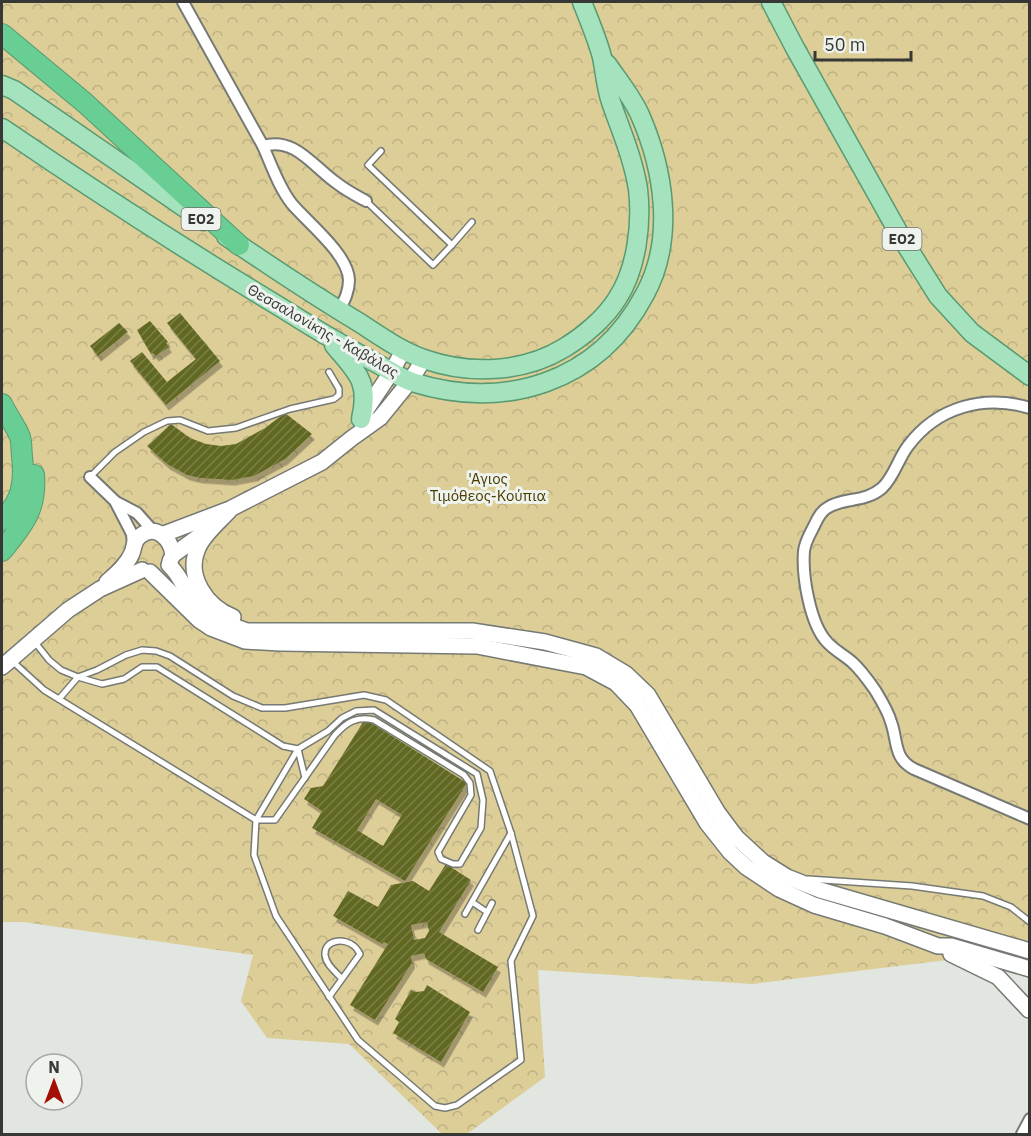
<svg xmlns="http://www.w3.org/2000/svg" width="1031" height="1136" viewBox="0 0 1031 1136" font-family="'IBM Plex Sans',sans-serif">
<defs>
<pattern id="park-crowns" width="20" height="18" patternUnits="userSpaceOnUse" patternTransform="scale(1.5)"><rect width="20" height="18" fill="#ddcd97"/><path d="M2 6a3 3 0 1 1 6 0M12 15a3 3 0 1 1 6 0" fill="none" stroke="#beb183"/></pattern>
<pattern id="building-hatch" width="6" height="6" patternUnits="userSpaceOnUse" patternTransform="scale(1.5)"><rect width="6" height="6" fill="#616820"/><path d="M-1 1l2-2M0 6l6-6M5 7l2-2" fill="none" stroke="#7a7f49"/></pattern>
<filter id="shadow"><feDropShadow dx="3" dy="5.5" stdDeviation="0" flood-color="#0004"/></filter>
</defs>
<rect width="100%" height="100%" fill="#e2e6e0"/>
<path fill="url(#park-crowns)" d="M 2,2 L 1029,2 L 1029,950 L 752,984 L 538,970 L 545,1077 L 467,1134 L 442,1134 L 349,1044 L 267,1038 L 241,1001 L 253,955 L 23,922 L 2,922 Z"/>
<g fill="url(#building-hatch)" fill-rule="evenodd" filter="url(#shadow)">
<path d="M 180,313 L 220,361 L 166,405 L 130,361 L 142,352 L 167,382 L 196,359 L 167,323 Z"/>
<path d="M 150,321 L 168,342 L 166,343 L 169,347 L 156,356 L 153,353 L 151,354 L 137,330 Z"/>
<path d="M 119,323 L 128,332 L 98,356 L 90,346 Z"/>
<path d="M 285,413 L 312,434 L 285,459 L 254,476 L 232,480 L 200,478 L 187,475 L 167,464 L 147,446 L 171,424 L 190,438 L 206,444 L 221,446 L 236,444 L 265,428 Z"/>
<path d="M 365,719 L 467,783 L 405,881 L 312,828 L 322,811 L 304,799 L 311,788 L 323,786 ZM 376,799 L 402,815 L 383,846 L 357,830 Z"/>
<path d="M 446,864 L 471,880 L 439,932 L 498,967 L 483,992 L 426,959 L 424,953 L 411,956 L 412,963 L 375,1020 L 350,1005 L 388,944 L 384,942 L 382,944 L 333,916 L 348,891 L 378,907 L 391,885 L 413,881 L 429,891 ZM 427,922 L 429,931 L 425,938 L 414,940 L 411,925 Z"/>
<path d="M 427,985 L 470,1012 L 441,1062 L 393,1033 L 399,1022 L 395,1019 L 411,990 L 416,992 L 424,991 Z"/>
</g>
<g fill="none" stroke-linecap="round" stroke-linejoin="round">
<g stroke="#767a74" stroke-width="8">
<g id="lane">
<path d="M 366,201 L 433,265 L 452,245 L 368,165 L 381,151"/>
<path d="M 452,245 L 472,222"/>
<path d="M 90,477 L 115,452 L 144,432 L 167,421 L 180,420 L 208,431 L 236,428 L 290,409 L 334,399 L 339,395 L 339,389 L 329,372"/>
<path d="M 11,660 L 44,690 L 256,820 L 275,820 L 335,735 C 347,722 356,716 374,720 L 464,775 L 470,783 L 471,795 L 438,852 L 441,859 L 453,864 L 460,864 L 481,828 L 483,800 L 477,774 L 374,710 L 356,711 L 342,718 L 328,731 L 298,749 L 283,746 L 157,667 L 142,667 L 124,679 L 102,684 L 78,677 L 61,670 L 49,660 L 34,641"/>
<path d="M 59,699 L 78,677 L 97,670 L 126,655 L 142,650 L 156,651 L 170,656 L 233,696 L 262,708 L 285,708 L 364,695 L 386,700 L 490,771 L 511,833 L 533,916 L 511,961 L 521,1060 L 457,1105 L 445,1108 L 435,1106 L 358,1040 L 276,916 L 254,855 L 256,820 L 298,749 L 305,778"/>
<path d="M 808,879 L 912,886 L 983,896 L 1011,907 L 1030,922"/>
<path d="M 472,902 L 487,912"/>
<path d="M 465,914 L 511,833"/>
<path d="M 478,930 L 492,903"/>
<path d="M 329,997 L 360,954 C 358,951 357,948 354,946 C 345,938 324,939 325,955 C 326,965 336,972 342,979"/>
</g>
</g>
<g stroke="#767a74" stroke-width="14">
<g id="street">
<path d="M 183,2 L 263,146"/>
<path d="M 339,311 C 344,301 349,292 349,280 C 348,254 308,223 292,204 C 279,188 271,164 263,146 C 295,136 314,168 338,184 C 347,191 357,196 366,201"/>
<path d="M 1030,408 C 984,394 937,407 908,446 C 898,459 894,477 882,488 C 865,503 843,497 827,508 C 820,512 817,520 814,526 C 810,534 805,542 804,551 C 802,576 810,624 827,642 C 834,650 844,655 852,662 C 861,670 868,680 875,690 C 881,700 888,711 891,722 C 898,741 893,758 914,769 L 1030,819"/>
<path d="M 90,477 L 116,502 L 137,513 L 153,531"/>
<path d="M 116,503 L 132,534 L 133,546"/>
<path d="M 1022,1134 L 1030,1119"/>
</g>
</g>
<g stroke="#767a74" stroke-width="18">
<g id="secondary">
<path d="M 362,416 L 392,371 L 404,349"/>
<path d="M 229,511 C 219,522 204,534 198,548 C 185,576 207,607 233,617"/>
<path d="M 164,534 L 230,509 L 322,462 L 352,438 L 380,418 L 410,381 L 424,359"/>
<path d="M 170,561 L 173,555 L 206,531"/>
<path d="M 169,565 C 178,573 181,582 188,592 C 201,613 224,623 247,631 L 472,631 L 545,642 L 596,656 L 626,674 L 648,695 L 718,813 L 736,837 L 763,862 L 787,877 L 820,890 L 1030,951"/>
<path d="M 150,572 L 199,620 L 211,628 L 245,641 L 280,643 L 477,646 L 586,667 L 616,683 L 637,705 L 707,823 L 730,852 L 746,867 L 779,889 L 814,905 L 885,926 L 938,946 L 951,946 L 1030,969"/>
<path d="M 107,582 C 116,574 127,565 132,553 C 135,546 133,541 140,536 C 156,523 171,539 173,555"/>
<path d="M 2,667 L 68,610 L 100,589 L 142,570"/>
<path d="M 951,954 L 998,977 L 1029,1010"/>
</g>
</g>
<g stroke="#589a72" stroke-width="21">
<g id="primary">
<path d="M 771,2 L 795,48 L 901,237 L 938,296 L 972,333 L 1030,376"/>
<path d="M 2,85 L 14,90 L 204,221"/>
<path d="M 2,128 C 94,191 189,252 285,310 C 315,329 345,347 376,363 C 388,369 400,378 412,382 C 505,411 598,383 645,294 C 675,239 664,170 640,115 C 632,97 618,80 607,64"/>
<path d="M 226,236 C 270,266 315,296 360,323 C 380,336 401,351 424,359 C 469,375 523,373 564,348 C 584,336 605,318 617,299 C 637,269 642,223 638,189 C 633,158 621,131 611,102 C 606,88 605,72 602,57 C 597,38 589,20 582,2"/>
<path d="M 334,345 C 357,373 370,381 361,419"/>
</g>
</g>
<g stroke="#589a72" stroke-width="22">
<g id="highway">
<path d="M 2,34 L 85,103 L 239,245"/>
<path d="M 2,404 C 7,415 16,426 20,437 C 22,443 21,450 22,456 C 25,482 22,502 2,520"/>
<path d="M 2,551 C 22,526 37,510 34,475"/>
</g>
</g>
<use href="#lane" stroke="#fff" stroke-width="5"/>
<use href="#street" stroke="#fff" stroke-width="10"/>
<use href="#secondary" stroke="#fff" stroke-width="15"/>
<use href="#primary" stroke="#a5e2be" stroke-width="18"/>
<use href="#highway" stroke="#69ce93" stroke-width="20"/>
</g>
<g text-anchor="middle" stroke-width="6" stroke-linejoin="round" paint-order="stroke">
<g fill="#eff3ed" stroke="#6e706d" stroke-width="1.5">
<rect x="181.5" y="208" width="39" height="22" rx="4.5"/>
<rect x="882.5" y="228" width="39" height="22" rx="4.5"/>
</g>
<g font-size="14" font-weight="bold" fill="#373836">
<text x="201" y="224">ΕΟ2</text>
<text x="902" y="244">ΕΟ2</text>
</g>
<g font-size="15" fill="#373836" stroke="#eff3ed">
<text transform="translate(323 331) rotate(30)" y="5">Θεσσαλονίκης - Καβάλας</text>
</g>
<g font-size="15" fill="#4a3b00" stroke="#eff3ed">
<text x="488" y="484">'Αγιος<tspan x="488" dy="17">Τιμόθεος-Κούπια</tspan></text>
</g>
</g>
<rect width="1031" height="1136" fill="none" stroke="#373836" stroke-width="6"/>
<g transform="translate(54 1082)"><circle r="28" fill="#eff3ed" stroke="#a5a8a4" stroke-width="1.5"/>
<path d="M0-4.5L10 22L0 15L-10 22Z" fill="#a40f05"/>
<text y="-9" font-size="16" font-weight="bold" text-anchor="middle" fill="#373836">N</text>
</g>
<path d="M815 51v9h96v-9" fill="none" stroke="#373836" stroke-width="3"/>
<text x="824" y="51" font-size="18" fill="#373836" stroke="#eff3ed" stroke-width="4.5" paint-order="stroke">50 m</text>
</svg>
